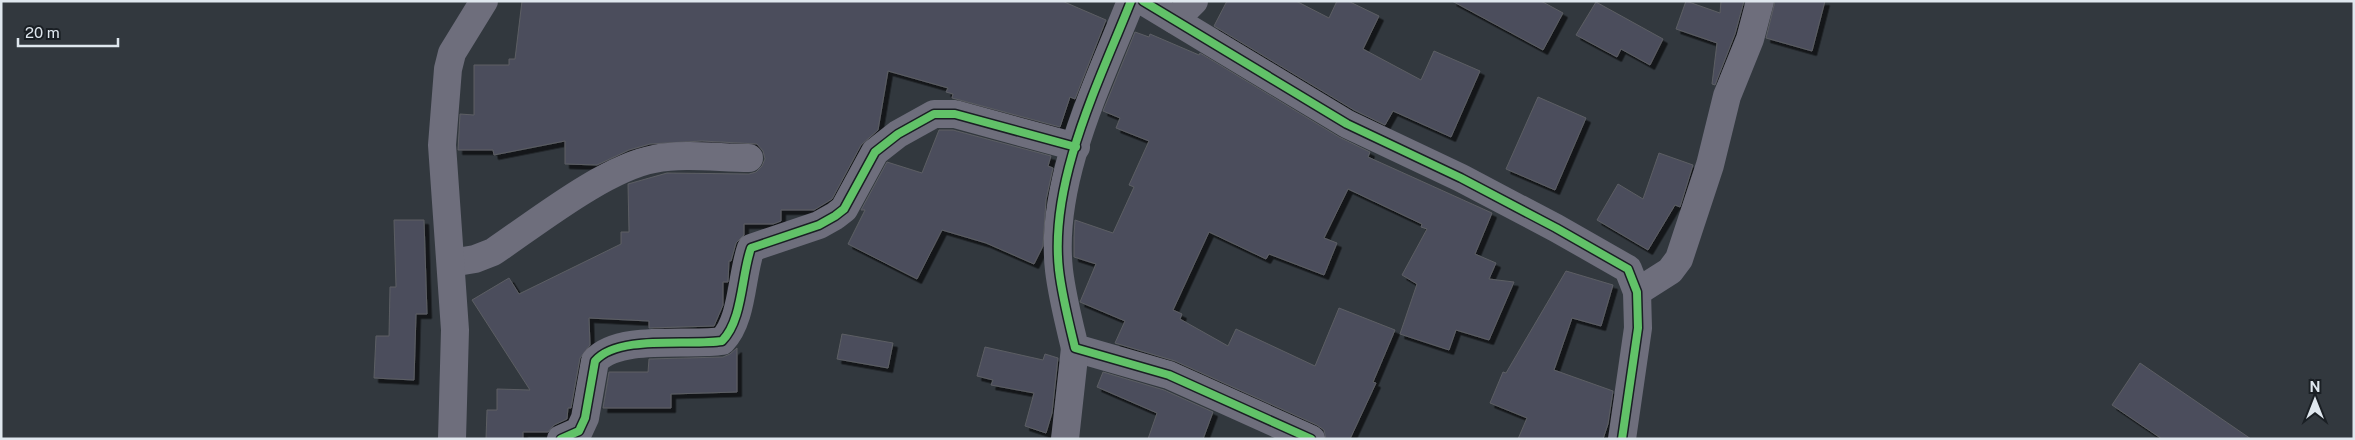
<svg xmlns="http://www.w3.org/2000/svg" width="2355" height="440" viewBox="0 0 2355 440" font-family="'Public Sans',sans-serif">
<defs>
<filter id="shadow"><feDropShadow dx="4.5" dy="4.5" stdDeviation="0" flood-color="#0009"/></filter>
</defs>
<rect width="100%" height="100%" fill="#32383e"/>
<g fill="#4c4e5b" stroke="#5c5e64" filter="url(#shadow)">
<path d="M 522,1 L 1062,1 L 1106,20 L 1075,99 L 1070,97 L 1060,127 L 952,98 L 953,94 L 946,92 L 948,88 L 888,71 L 878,130 L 861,145 L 832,199 L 814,210 L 781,210 L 781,221 L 773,224 L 744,224 L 744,235 L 736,243 L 731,261 L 729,261 L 728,282 L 723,282 L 723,305 L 714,326 L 649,328 L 649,321 L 589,318 L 590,345 L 580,358 L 571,408 L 568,408 L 567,419 L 554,425 L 548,432 L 523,432 L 523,439 L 486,439 L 487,410 L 497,410 L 497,389 L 530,390 L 472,300 L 509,278 L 519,294 L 621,244 L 621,232 L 629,232 L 628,184 L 667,173 L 749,174 L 756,172 L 762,166 L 765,159 L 763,151 L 757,144 L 702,141 L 650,144 L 629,150 L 597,165 L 565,164 L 565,141 L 494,155 L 493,150 L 458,150 L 460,114 L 474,115 L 474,65 L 509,65 L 509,59 L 515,59 Z"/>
<path d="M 1227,1 L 1296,1 L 1329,18 L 1337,1 L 1348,1 L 1379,16 L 1363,49 L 1421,80 L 1434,51 L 1480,71 L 1451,137 L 1393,111 L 1385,125 L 1354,110 L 1214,26 Z"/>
<path d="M 1452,1 L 1541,1 L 1563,13 L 1543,50 Z"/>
<path d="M 1686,1 L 1720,13 L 1721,1 L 1744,1 L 1735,34 L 1715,85 L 1712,84 L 1717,43 L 1676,29 Z"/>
<path d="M 1775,1 L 1825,1 L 1812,51 L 1766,38 Z"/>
<path d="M 1596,2 L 1663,39 L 1650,65 L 1621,49 L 1617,57 L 1576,35 Z"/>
<path d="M 1135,32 L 1149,37 L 1150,34 L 1199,55 L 1200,53 L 1339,137 L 1370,152 L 1368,157 L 1492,213 L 1475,254 L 1496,263 L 1489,279 L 1514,282 L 1489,340 L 1456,330 L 1449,350 L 1400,334 L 1417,284 L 1402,275 L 1427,229 L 1421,227 L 1422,224 L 1348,189 L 1324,238 L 1337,243 L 1324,275 L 1269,254 L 1266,259 L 1209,232 L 1173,310 L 1182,314 L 1180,319 L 1228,346 L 1236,329 L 1315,366 L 1339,308 L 1395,330 L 1373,382 L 1376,383 L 1350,439 L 1326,439 L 1324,430 L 1317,425 L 1175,361 L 1115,343 L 1125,321 L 1080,302 L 1096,264 L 1074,257 L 1074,237 L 1075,220 L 1113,233 L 1134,187 L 1129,185 L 1149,141 L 1116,128 L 1120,118 L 1103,111 Z"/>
<path d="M 1538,97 L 1586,118 L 1555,190 L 1506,169 Z"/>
<path d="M 939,130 L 953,130 L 1051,156 L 1048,166 L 1053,168 L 1046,200 L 1043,246 L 1034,264 L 986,243 L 942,230 L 917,279 L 848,244 L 865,210 L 861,210 L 887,162 L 922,173 Z"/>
<path d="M 1659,153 L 1693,165 L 1680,207 L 1675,205 L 1648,250 L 1597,220 L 1618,184 L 1643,199 Z"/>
<path d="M 394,220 L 424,220 L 427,314 L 416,314 L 414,380 L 374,378 L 376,336 L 389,336 L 390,287 L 396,287 Z"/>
<path d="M 1566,271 L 1613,285 L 1601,326 L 1572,318 L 1554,370 L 1613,391 L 1608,424 L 1603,439 L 1518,439 L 1527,418 L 1490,403 L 1503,372 L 1506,373 Z"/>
<path d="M 842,334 L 893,343 L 888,368 L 837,359 Z"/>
<path d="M 985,347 L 1043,360 L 1045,354 L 1058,358 L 1052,413 L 1046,433 L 1025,426 L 1034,393 L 991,385 L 993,380 L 977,376 Z"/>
<path d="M 737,348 L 737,392 L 671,394 L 671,408 L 603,408 L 609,372 L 648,372 L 649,359 L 723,357 L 730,354 Z"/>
<path d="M 2140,363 L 2251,439 L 2162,439 L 2112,405 Z"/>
<path d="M 1103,372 L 1164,390 L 1213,412 L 1203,439 L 1148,439 L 1157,413 L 1097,387 Z"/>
</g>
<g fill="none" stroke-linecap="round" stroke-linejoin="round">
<g stroke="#6e6e7c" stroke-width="28">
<path d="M 1131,1 C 1099,82 1049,181 1059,270 C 1062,296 1069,323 1075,348 L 1169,375 L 1311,439"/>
<path d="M 1143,1 L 1347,124 L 1461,178 L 1556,228 L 1628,269 L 1637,292 L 1638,328 L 1622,439"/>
<path d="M 1175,20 L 1194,1"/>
<path d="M 451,263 L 475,259 L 493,252 C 536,223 605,168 654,159 C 684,153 719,158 749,158"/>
<path d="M 1637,292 L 1670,271 L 1679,259 L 1710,165 L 1727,96 L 1750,39 L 1760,1"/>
<path d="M 452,439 L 455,330 L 442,145 L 448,69 L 452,53 L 484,1"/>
<path d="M 561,439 L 579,431 L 585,418 L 595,361 C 618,334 690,346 722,341 C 743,320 741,276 751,248 L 819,225 L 835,216 L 844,209 L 875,152 L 898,134 L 934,114 L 955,114 L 1076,147"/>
<path d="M 1065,439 L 1075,348"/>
</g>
<g stroke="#1a1f24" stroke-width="11">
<g id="cycleway">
<path d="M 1131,1 C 1099,82 1049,181 1059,270 C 1062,296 1069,323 1075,348 L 1169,375 L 1311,439"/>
<path d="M 1143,1 L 1347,124 L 1461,178 L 1556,228 L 1628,269 L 1637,292 L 1638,328 L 1622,439"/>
<path d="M 561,439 L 579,431 L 585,418 L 595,361 C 618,334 690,346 722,341 C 743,320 741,276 751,248 L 819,225 L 835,216 L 844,209 L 875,152 L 898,134 L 934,114 L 955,114 L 1076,147"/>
</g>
</g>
<use href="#cycleway" stroke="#61c268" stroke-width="8"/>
</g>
<rect width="2355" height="440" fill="none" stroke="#dfe7ee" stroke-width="5"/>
<g transform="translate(2315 400)" stroke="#1a1f24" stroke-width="4" paint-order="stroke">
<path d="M0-4L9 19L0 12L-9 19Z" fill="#dfe7ee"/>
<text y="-8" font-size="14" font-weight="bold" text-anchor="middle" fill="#dfe7ee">N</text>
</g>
<path d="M18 38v8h100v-8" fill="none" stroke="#dfe7ee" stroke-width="2.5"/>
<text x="25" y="38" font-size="15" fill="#dfe7ee" stroke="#1a1f24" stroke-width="4" paint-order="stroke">20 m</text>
</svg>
